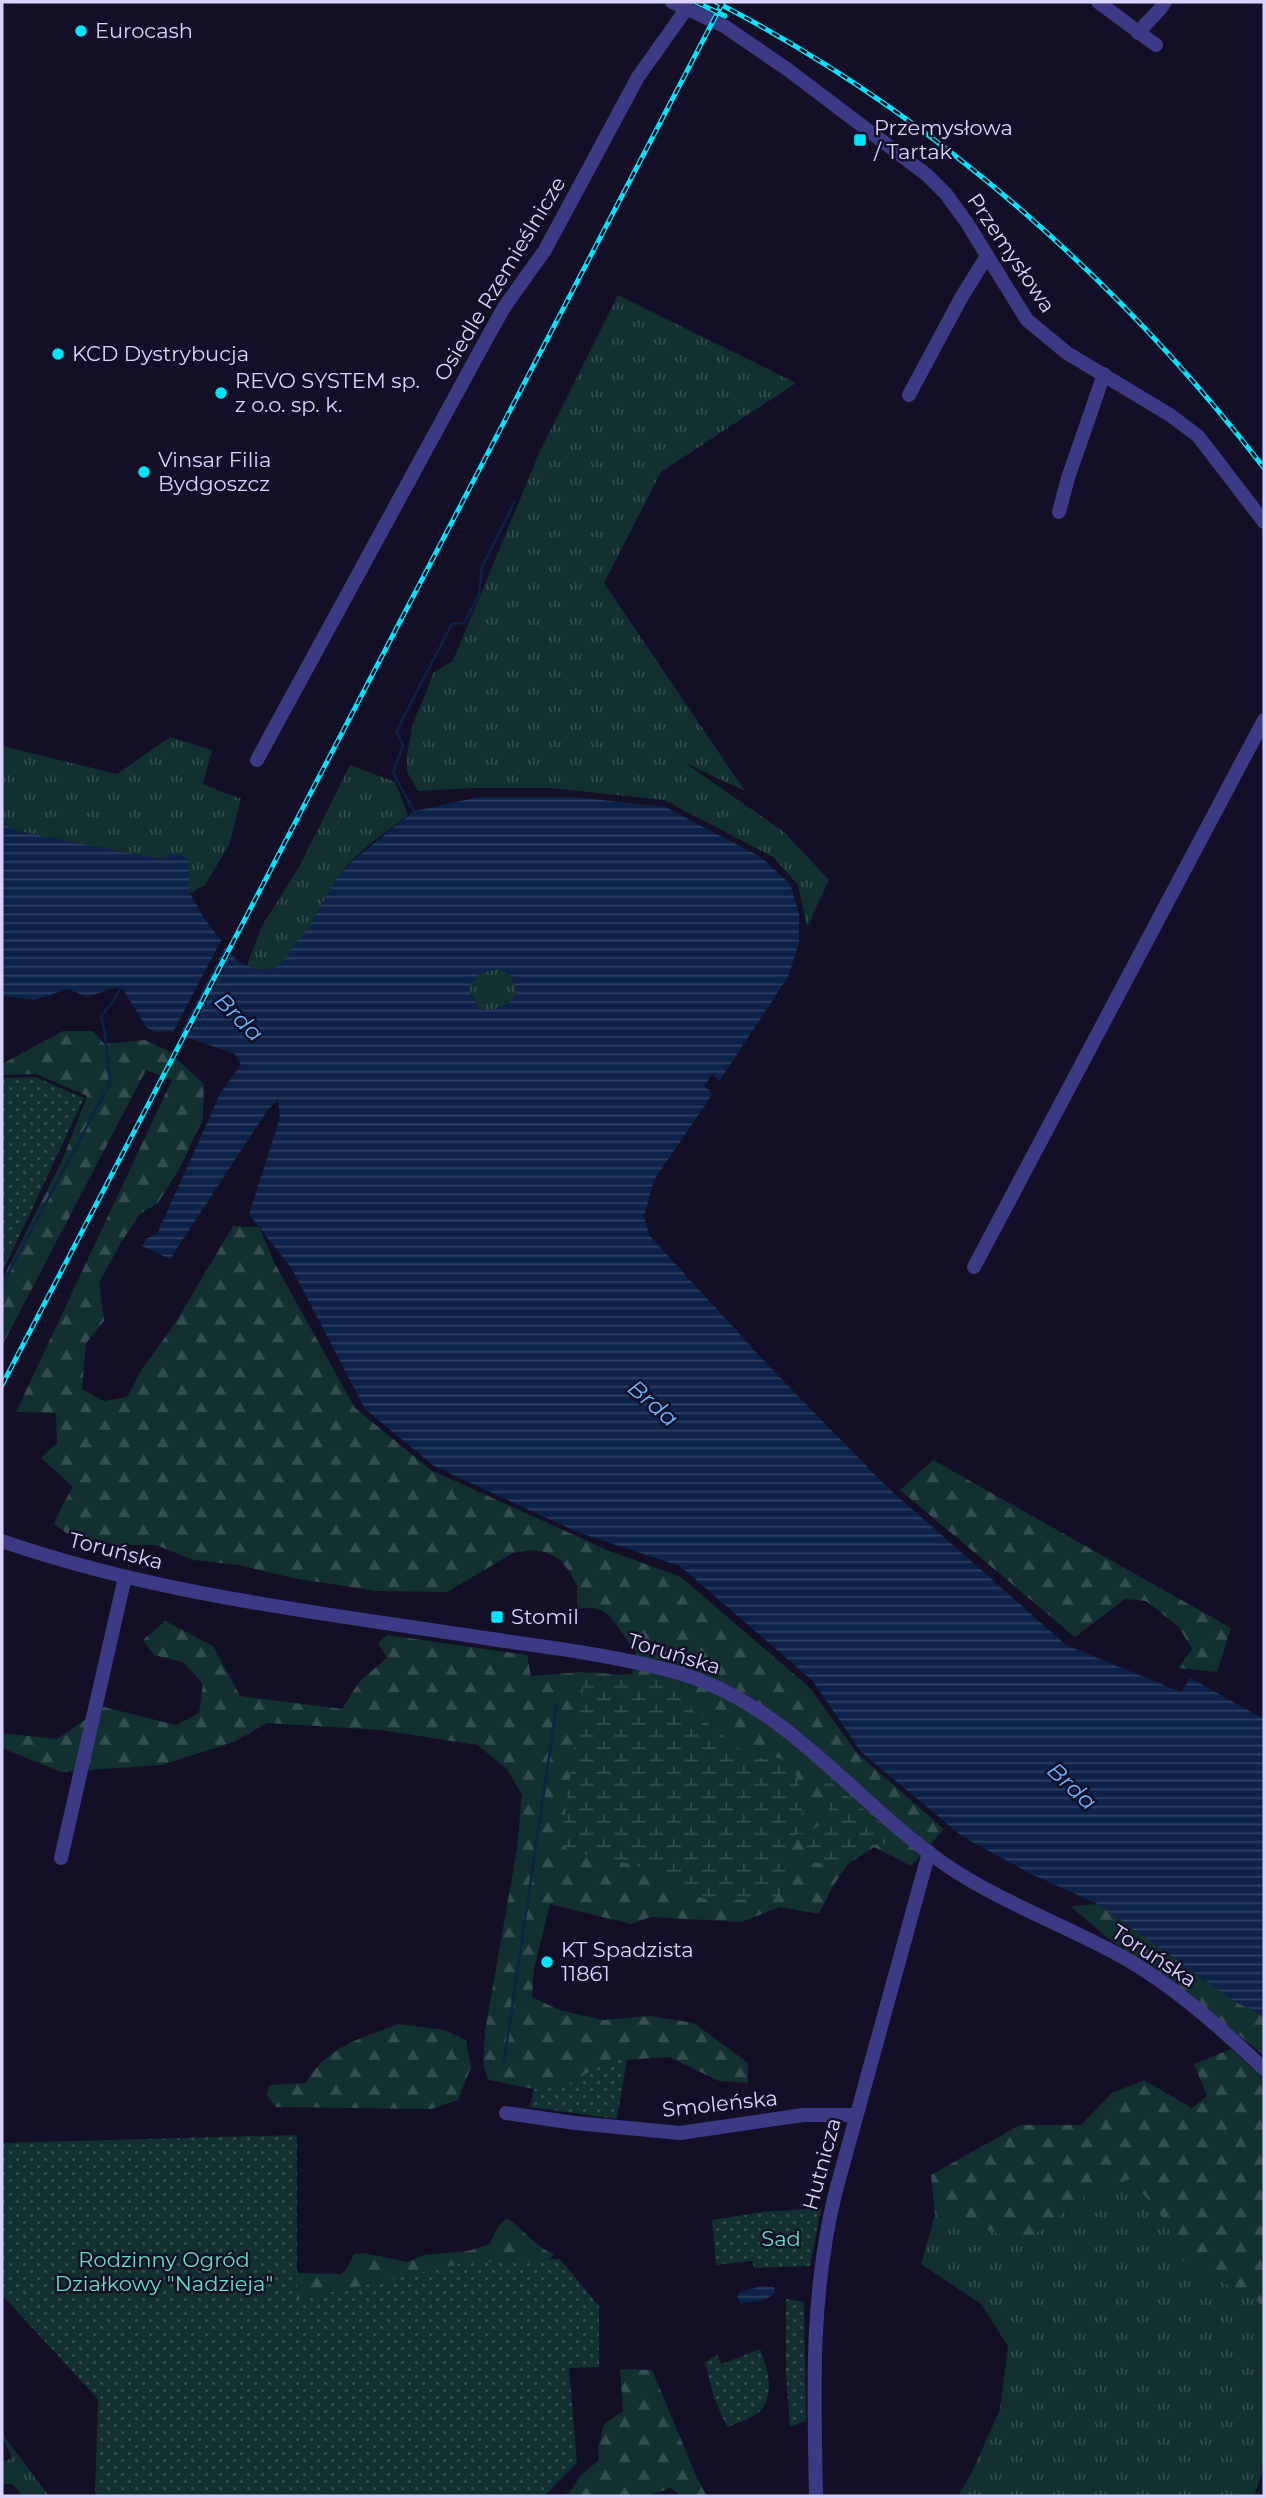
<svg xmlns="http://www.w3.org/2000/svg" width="1266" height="2498" viewBox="0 0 1266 2498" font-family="Montserrat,sans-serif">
<defs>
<pattern id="grass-tufts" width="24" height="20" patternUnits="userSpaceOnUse" patternTransform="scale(1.75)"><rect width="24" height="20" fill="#12302f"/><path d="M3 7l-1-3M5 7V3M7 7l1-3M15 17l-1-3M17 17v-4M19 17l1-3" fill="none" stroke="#344d4e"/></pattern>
<pattern id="forest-firs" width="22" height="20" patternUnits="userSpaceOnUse" patternTransform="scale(1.75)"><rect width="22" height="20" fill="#12302f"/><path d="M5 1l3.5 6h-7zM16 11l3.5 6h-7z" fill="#344d4e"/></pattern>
<pattern id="wetland-marsh" width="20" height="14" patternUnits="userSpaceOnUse" patternTransform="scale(1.75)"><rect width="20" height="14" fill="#12302f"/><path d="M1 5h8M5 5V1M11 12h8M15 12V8" fill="none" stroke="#344d4e"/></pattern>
<pattern id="park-dots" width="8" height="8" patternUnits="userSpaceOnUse" patternTransform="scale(1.75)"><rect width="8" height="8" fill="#12302f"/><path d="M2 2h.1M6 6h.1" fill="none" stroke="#344d4e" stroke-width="1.8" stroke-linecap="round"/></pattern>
<pattern id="water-rules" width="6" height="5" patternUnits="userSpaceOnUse" patternTransform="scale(1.75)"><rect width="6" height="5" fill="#0c2248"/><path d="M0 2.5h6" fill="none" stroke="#2f4163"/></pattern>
</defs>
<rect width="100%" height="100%" fill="#130f26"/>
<g fill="url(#grass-tufts)">
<path d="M 618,295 L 796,383 L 661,472 L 604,583 L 745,791 L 685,763 L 784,832 L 829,880 L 807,927 L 798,885 L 773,857 L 664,800 L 551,788 L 473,788 L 418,791 L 407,772 L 407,754 L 413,724 L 434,672 L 453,661 L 540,451 Z"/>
<path d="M 170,737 L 212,750 L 203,784 L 241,799 L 229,845 L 205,885 L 190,893 L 187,858 L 174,853 L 159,859 L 17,831 L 2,823 L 2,746 L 117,774 Z"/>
<path d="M 350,765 L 395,782 L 408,815 C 389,831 366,845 349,863 C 328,886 298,958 273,968 C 265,972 255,969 247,965 L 262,926 L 299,867 Z"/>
<path d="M 499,969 L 510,974 L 517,992 C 511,1006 493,1012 479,1009 L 469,990 C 473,975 484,971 499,969 Z"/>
<path d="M 1131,2179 L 1171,2228 L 1178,2259 L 1251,2297 L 1264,2307 L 1264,2466 L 1254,2496 L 958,2496 L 973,2470 L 1000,2409 L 1008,2346 L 981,2304 L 921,2264 L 935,2215 L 1025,2241 L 1089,2193 Z"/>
<path d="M 2,2436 L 4,2436 L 49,2496 L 23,2496 L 12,2484 L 2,2484 L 2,2463 L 12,2458 Z"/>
</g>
<g fill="url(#forest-firs)">
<path d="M 63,1031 L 93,1031 L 104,1044 L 145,1040 L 167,1050 L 204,1084 L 203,1118 L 181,1166 L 158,1203 L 140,1214 L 120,1244 L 99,1283 L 104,1321 L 86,1343 L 82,1389 L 104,1401 L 127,1397 L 142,1369 L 174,1325 L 233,1226 L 259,1227 L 275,1264 L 355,1408 L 431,1470 L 607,1550 L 681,1577 L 809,1687 L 857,1753 L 944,1829 L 911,1866 L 874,1847 L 848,1864 L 833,1886 L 819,1914 L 780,1907 L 741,1922 L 651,1917 L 631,1924 L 550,1904 L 534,1969 L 532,1997 L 559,2010 L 603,2020 L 650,2016 L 694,2023 L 748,2063 L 748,2083 L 719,2081 L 669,2057 L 609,2061 L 572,2082 L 534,2089 L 488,2080 L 483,2063 L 485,2031 L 517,1849 L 522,1795 L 507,1769 L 477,1745 L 381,1730 L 267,1723 L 236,1741 L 162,1765 L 61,1772 L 2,1748 L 2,1733 L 57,1739 L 104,1707 L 176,1725 L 199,1713 L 203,1684 L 183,1662 L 154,1655 L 143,1640 L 165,1621 L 213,1646 L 240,1696 L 342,1709 L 359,1682 L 387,1658 L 378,1643 L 387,1635 L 527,1655 L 531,1676 L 582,1672 L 604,1676 L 632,1674 L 636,1652 L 609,1615 C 598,1607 589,1607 577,1609 L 577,1586 L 570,1572 L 559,1559 L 545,1552 L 532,1550 L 513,1553 L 447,1592 L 376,1591 L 293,1578 L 238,1565 L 193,1560 L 156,1545 L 116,1545 L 66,1533 L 54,1524 L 62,1506 L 73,1487 L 41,1458 L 57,1443 L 56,1413 L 16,1412 L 172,1080 L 146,1070 L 2,1346 L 2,1280 L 62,1161 L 87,1096 L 36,1074 L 2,1075 L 2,1064 Z"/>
<path d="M 933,1460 L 1231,1628 L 1217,1672 L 1178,1668 L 1192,1649 L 1179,1627 L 1146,1601 L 1125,1599 L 1075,1637 L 900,1490 Z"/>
<path d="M 1098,1904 L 1234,2001 L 1264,2016 L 1264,2055 L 1171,1982 L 1108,1938 L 1070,1906 Z"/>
<path d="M 398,2024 L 444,2030 L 466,2040 L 471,2067 L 458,2100 L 431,2109 L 276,2107 L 267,2095 L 269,2085 L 306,2083 C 326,2047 361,2038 398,2024 Z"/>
<path d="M 1231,2049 L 1264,2079 L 1264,2307 L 1251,2297 L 1178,2259 L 1171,2228 L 1131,2179 L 1089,2193 L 1025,2241 L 935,2215 L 931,2175 L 1020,2125 L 1081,2125 L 1112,2093 L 1144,2080 L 1192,2108 L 1207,2096 L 1194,2064 Z"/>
<path d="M 507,2218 C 524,2229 535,2247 554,2254 L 550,2259 L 297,2300 L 297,2273 L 340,2274 L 345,2271 L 354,2254 L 363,2253 L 408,2262 L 424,2255 L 468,2251 L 490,2244 L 499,2225 Z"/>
<path d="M 620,2369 L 652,2370 L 697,2478 L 707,2496 L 681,2496 L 671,2488 L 646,2496 L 556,2496 L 569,2493 L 581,2475 L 599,2460 L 598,2448 L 604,2424 L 623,2411 Z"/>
</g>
<path fill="url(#wetland-marsh)" d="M 593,1672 L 662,1679 L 677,1686 L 693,1711 L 754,1760 C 803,1744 801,1795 803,1826 L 806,1830 L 812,1830 L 829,1818 C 832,1804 819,1797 822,1783 L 830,1782 L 894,1834 L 898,1841 L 897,1845 C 889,1846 881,1843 874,1845 C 853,1851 828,1872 807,1859 L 807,1841 L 801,1834 L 797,1834 L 793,1838 L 779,1894 L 774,1898 C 751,1899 725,1902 702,1898 C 687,1895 677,1885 664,1877 C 639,1863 598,1858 569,1851 L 563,1845 L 562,1834 L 584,1681 L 586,1676 Z"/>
<g fill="url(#park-dots)">
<path d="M 35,1077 L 84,1098 L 2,1273 L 2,1078 Z"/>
<path d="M 627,2059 L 617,2119 L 530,2107 L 534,2089 L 572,2082 L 609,2061 Z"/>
<path d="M 297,2135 L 297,2300 L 464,2263 L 560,2259 L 599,2306 L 599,2367 L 569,2368 L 577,2463 L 544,2496 L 95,2496 L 98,2399 L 2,2295 L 2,2143 Z"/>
<path d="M 821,2208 L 810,2266 L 754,2268 L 752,2261 L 716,2265 L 712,2220 L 763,2212 Z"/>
<path d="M 786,2299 L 804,2302 L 806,2421 L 790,2427 L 786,2374 Z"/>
<path d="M 760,2349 C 767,2368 777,2396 758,2413 C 750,2419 736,2423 727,2427 L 714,2398 L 705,2362 L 717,2355 L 722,2364 Z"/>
</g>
<g fill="url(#water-rules)" fill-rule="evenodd">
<path d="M 479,797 L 575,797 L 665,807 L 761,857 L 790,884 L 799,914 L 799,942 L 789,975 L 720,1080 L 712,1075 L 704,1086 L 711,1092 L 712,1095 L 654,1180 L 644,1216 L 649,1235 L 766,1363 L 886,1486 L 1066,1645 L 1181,1692 L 1190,1678 L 1264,1719 L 1264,2016 L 1234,2001 L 1098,1904 L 1033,1875 L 963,1837 L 861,1752 L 813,1681 L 680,1566 L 577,1532 L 434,1466 L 365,1409 L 292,1269 L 249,1214 L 277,1127 L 280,1114 L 278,1099 L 267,1111 L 170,1259 L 142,1246 L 146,1239 L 157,1234 L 221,1092 L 241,1065 L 235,1054 L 169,1031 L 156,1032 L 147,1028 L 121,986 L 87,997 L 68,989 L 34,1000 L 2,996 L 2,823 L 17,831 L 159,859 L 174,853 L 188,858 L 190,893 L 204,918 L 238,962 L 259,970 L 273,969 L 285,959 L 313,920 L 336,879 L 352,861 L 414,811 ZM 499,969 L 510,974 L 517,992 C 511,1006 493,1012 479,1009 L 469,991 C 473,975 484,971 499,969 Z"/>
<path d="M 761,2286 L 774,2287 L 775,2293 C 766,2301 753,2303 741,2303 L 737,2296 L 739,2293 Z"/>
</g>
<g fill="#130f26">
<path d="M 223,937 L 227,943 L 178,1038 L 171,1036 Z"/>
<path d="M 229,944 L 233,950 L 186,1041 L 180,1039 Z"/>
</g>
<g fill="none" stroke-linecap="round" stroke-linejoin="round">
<g stroke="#0c2248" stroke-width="2.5">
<path d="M 414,811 L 393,773 L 403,745 L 397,732 L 398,728 L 452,624 L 464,623 L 479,595 L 482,567 L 515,501"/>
<path d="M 2,1285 L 110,1083 L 105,1033 L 101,1016 L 115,999 L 121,986"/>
<path d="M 504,2062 L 557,1703"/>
</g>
<g stroke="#3d3a85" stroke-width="14">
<path d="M 672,2 L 724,26 L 787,69 L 927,175 L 946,194 L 967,223 L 1027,320 L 1067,353 L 1170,415 L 1198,436 L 1264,522"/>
<path d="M 1098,2 L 1156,45"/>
<path d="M 1138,33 C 1147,21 1158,14 1165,2"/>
<path d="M 909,395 L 961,298 L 987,256"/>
<path d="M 1059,512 L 1068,478 L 1104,374"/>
<path d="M 257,760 L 488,336 L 505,306 L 545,250 L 638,77 L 687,8"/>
<path d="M 974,1267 L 1264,720"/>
<path d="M 2,1541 C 158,1595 323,1613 485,1638 C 550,1648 616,1655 679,1673 C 790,1706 854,1802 946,1865 C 1000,1902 1063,1924 1121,1956 C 1173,1985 1221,2028 1264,2069"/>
<path d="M 61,1858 L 125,1577"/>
<path d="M 506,2113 L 575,2123 L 680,2133 L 803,2115 L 856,2115"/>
<path d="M 816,2496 C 814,2390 810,2299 835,2194 L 929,1852"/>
</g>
<g stroke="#00e5ff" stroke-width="5">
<g id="rail">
<path d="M 696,2 L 725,16"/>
<path d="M 716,2 C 931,113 1117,277 1264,468"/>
<path d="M 2,1385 L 723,2"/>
</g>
</g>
<use href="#rail" stroke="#130f26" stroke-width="2.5" stroke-dasharray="8" stroke-linecap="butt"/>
</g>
<g fill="#00e5ff" stroke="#130f26" stroke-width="2.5">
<circle cx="81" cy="31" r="7"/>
<rect x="853" y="133" width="14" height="14" rx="3.5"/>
<circle cx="58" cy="354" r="7"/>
<circle cx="221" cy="393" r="7"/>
<circle cx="144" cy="472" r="7"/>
<rect x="490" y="1610" width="14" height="14" rx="3.5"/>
<circle cx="547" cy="1962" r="7"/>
</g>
<g text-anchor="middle" stroke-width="5" stroke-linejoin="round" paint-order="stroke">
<g font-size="21" fill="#d9d4ff" stroke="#130f26" text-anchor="start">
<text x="95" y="38">Eurocash</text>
<text x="874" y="135">Przemysłowa<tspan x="874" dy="24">/ Tartak</tspan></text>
<text x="72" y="361">KCD Dystrybucja</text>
<text x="235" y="388">REVO SYSTEM sp.<tspan x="235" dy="24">z o.o. sp. k.</tspan></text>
<text x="158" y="467">Vinsar Filia<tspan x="158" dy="24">Bydgoszcz</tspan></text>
<text x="511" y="1624">Stomil</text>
<text x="561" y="1957">KT Spadzista<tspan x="561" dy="24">11861</tspan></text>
</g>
<g font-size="21" fill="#d9d4ff" stroke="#130f26">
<text transform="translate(1011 253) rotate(56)" y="7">Przemysłowa</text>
<text transform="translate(500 279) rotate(-59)" y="7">Osiedle Rzemieślnicze</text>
<text transform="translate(116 1551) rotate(14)" y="7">Toruńska</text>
<text transform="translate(674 1654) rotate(17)" y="7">Toruńska</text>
<text transform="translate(1154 1956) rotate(33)" y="7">Toruńska</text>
<text transform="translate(720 2104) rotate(-6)" y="7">Smoleńska</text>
<text transform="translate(822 2164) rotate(-75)" y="7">Hutnicza</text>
</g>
<g font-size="21" fill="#5fe0c0" stroke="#130f26">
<text x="781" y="2246">Sad</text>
<text x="164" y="2267">Rodzinny Ogród<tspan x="164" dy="24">Działkowy "Nadzieja"</tspan></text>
</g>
<g font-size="23" font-style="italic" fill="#62b6ff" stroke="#130f26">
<text transform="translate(239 1017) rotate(45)" y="8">Brda</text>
<text transform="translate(653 1403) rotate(41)" y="8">Brda</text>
<text transform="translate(1072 1786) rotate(43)" y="8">Brda</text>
</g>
</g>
<rect width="1266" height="2498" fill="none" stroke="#d9d4ff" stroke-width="7"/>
</svg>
